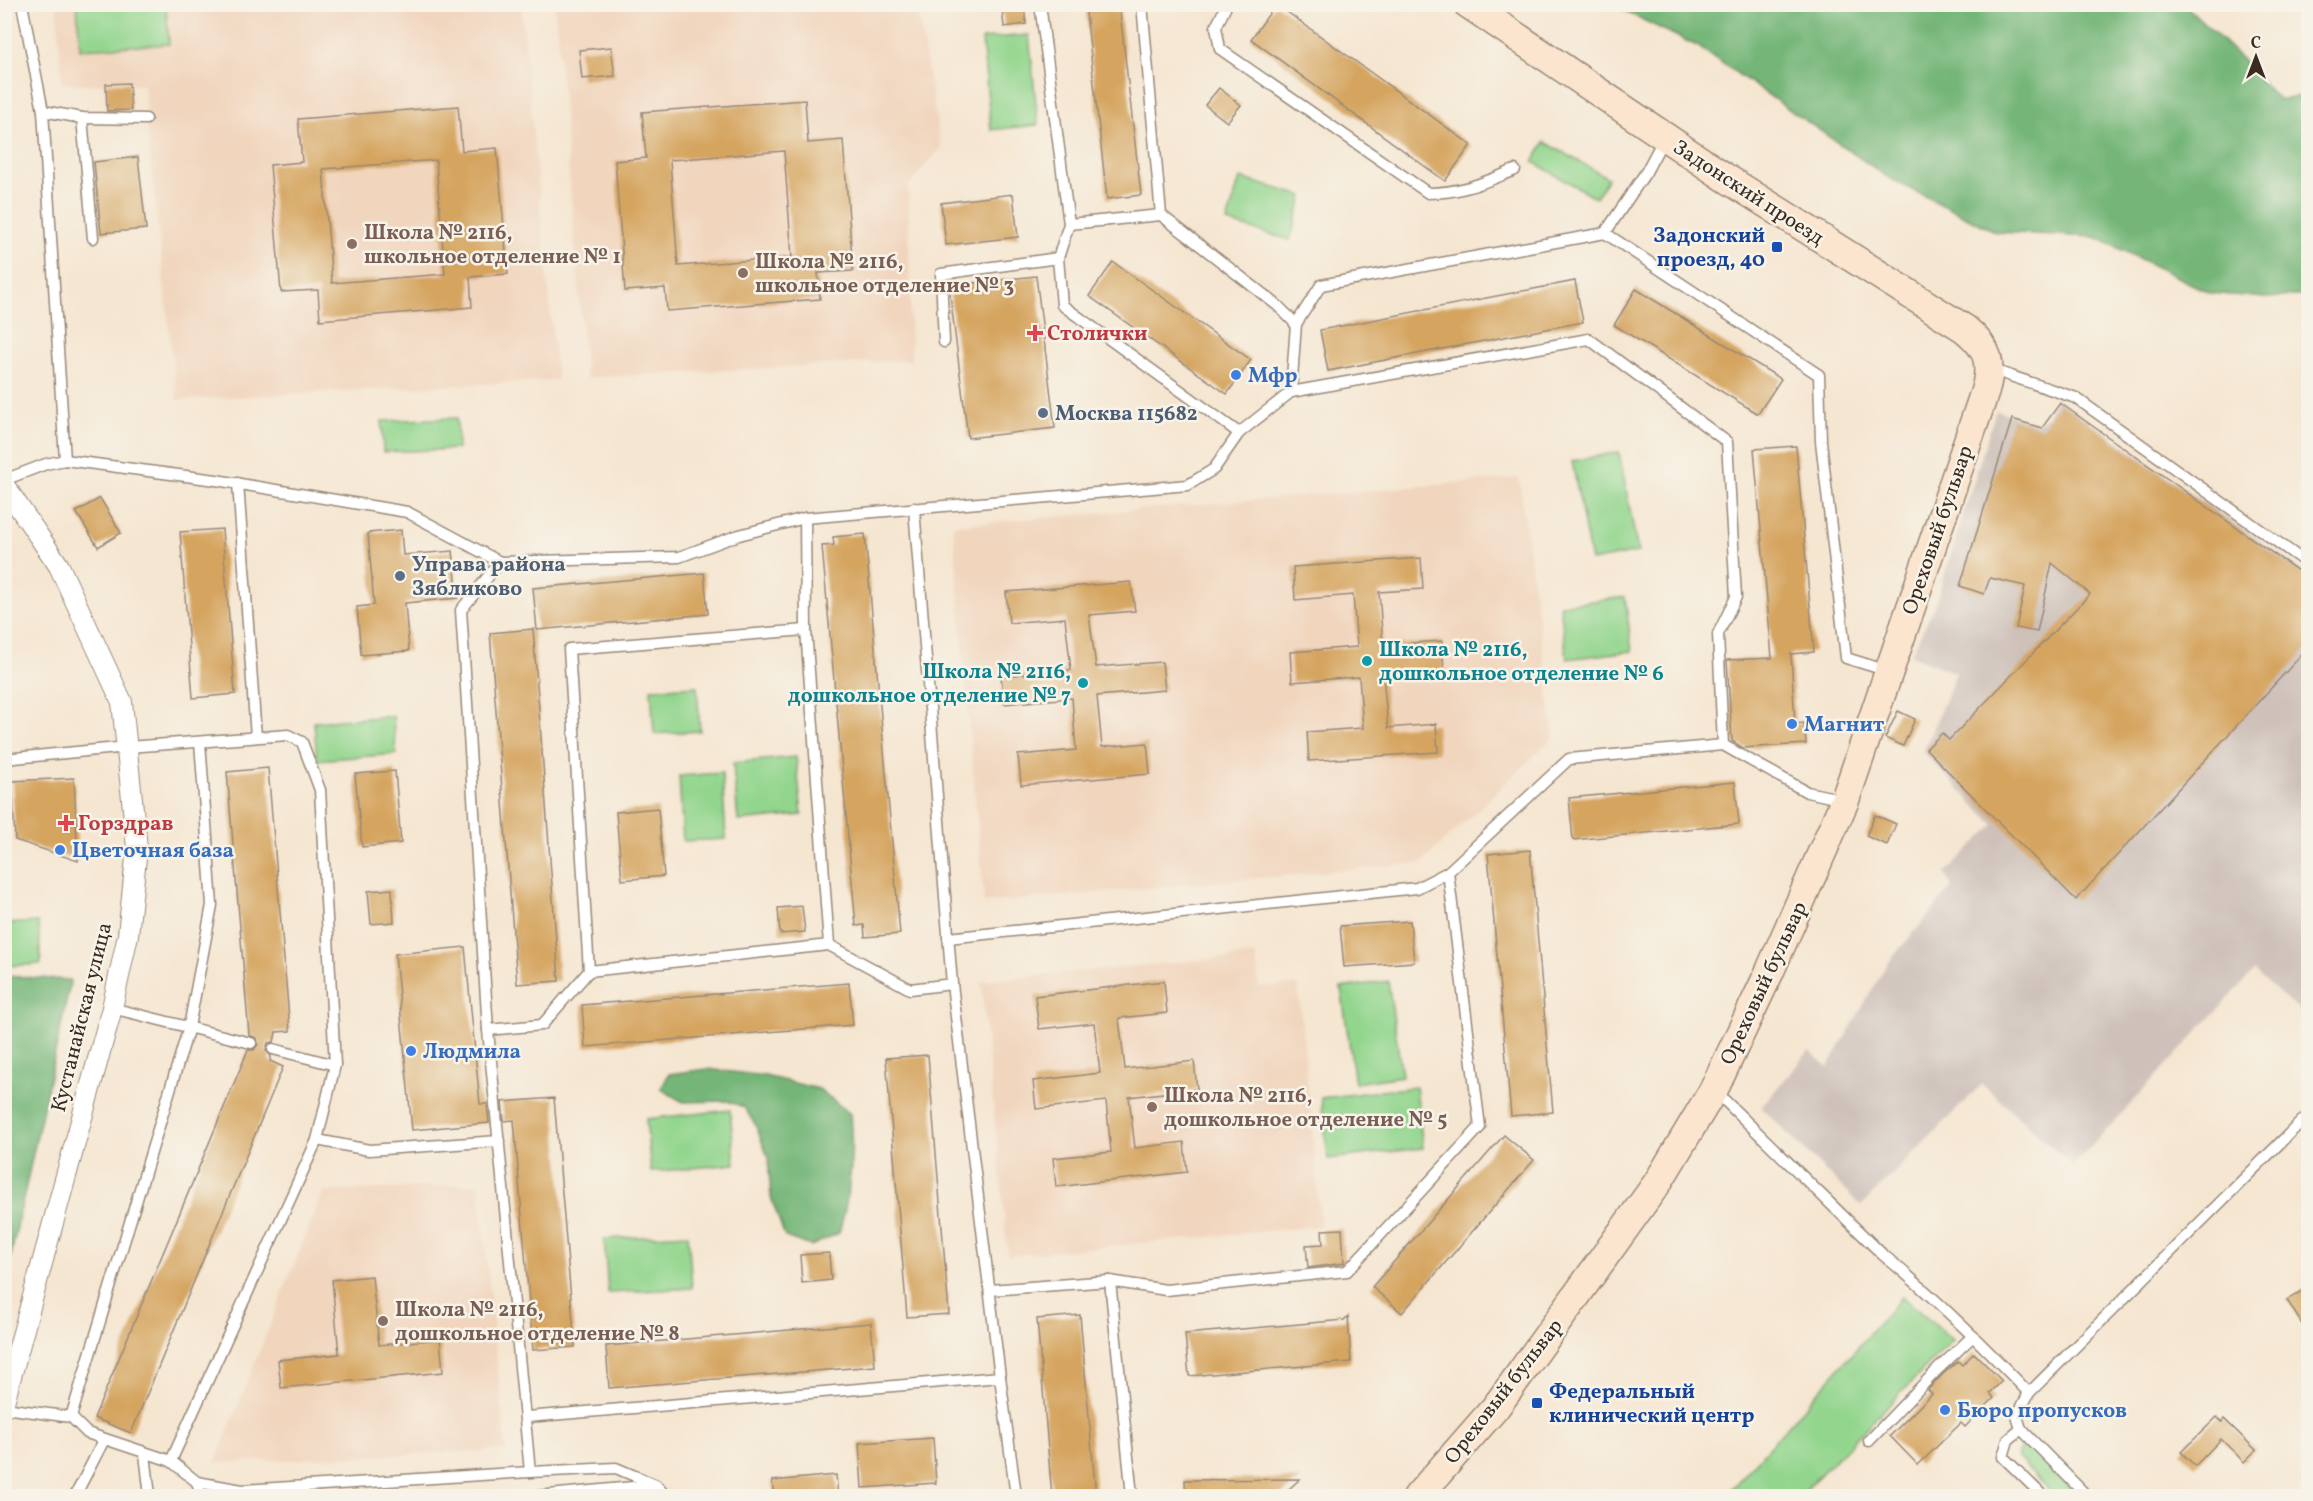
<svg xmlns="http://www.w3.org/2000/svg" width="2313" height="1501" viewBox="0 0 2313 1501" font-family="Vollkorn,serif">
<rect width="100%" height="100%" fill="#f7f3e8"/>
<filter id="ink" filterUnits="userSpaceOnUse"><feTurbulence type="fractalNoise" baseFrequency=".0167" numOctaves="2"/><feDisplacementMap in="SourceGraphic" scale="12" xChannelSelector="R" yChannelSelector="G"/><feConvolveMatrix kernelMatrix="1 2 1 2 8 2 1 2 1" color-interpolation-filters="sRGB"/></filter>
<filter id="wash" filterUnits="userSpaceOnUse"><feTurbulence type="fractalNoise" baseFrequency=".008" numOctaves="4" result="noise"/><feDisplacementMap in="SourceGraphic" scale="24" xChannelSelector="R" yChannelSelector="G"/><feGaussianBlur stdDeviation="1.35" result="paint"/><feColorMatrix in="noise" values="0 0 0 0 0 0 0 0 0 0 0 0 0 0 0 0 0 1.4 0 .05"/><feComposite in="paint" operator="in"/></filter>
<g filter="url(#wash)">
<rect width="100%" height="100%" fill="#f5e6d1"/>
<g fill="#f1d5bd">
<path d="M 57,5 L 521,5 L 557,380 L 177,400 L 146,119 L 144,85 L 62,84 Z"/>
<path d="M 555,5 L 917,5 L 941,148 L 908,186 L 911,360 L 586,378 Z"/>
<path d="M 1519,478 L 1554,737 L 1421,863 L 984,903 L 953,525 Z"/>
<path d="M 1256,955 L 1259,987 L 1298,984 L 1321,1226 L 1008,1256 L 981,981 Z"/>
<path d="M 479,1184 L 506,1450 L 215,1463 L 323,1192 Z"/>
</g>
<path fill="#cec1ba" d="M 2056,398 L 2308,575 L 2308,1018 L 2254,971 L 2073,1166 L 1982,1084 L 1861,1206 L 1761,1107 L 1809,1051 L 1828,1067 L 1887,964 L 1952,887 L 1945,873 L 1994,825 L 1923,752 L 1956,673 L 1911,655 L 1935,605 L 1996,410 L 2037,424 L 2048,416 Z"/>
<g fill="#92d58d" stroke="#668056" stroke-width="1.5">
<path d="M 77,5 L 166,5 L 169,44 L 80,49 Z"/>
<path d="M 1029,35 L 1038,125 L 991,130 L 982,39 Z"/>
<path d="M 1545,142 L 1608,178 L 1596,198 L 1533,162 Z"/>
<path d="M 1240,178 L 1303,196 L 1290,240 L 1227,222 Z"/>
<path d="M 457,418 L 458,449 L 383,452 L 382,421 Z"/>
<path d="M 1619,452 L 1638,552 L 1591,561 L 1572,461 Z"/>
<path d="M 1625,597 L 1632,651 L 1567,659 L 1560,605 Z"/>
<path d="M 697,686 L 700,731 L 654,734 L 651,689 Z"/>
<path d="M 393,716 L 396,754 L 317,760 L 314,722 Z"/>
<path d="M 796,757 L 802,815 L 738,821 L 733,763 Z"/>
<path d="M 722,773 L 726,839 L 683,841 L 679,776 Z"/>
<path d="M 38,922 L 41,964 L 5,966 L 5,924 Z"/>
<path d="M 1388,981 L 1402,1076 L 1355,1083 L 1341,988 Z"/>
<path d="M 1416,1087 L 1423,1148 L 1328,1159 L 1321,1098 Z"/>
<path d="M 730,1110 L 735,1164 L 651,1172 L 646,1119 Z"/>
<path d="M 688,1234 L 692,1288 L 608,1293 L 604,1239 Z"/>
<path d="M 1902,1297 L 1953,1340 L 1799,1496 L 1726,1496 Z"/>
<path d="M 2025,1447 L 2031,1447 L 2078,1496 L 2055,1496 L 2018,1458 C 2017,1452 2019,1449 2025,1447 Z"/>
</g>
<g fill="#75b678" stroke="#58704b" stroke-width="1.5">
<path d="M 1612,5 L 2185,5 L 2244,61 L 2279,101 L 2308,94 L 2308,295 L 2266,298 L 2210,293 L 2095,237 L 1996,232 L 1889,178 L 1697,46 Z"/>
<path d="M 5,976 L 71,980 L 5,1282 L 4,976 Z"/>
<path d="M 707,1069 L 765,1076 L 819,1089 L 850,1114 C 854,1155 851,1193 839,1233 L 811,1246 L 785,1237 L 771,1197 L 768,1157 L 755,1124 L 744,1107 L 727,1101 L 683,1102 L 661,1089 L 669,1074 Z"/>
</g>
<g id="blocks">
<g fill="#d5a560" fill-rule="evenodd">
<path d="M 1085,4 L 1119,4 L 1141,195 L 1107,199 Z"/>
<path d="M 1276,4 L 1471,145 L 1445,181 L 1251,39 Z"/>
<path d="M 1024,6 L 1026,24 L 1004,27 L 1002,9 Z"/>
<path d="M 611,47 L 615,76 L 582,79 L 579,50 Z"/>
<path d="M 129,83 L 131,110 L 107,111 L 106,84 Z"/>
<path d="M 1219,88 L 1241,105 L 1227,122 L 1205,105 Z"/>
<path d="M 805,100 L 808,143 L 843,140 L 853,271 L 818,273 L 820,299 L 667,311 L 665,288 L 625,291 L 615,161 L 646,158 L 642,112 ZM 784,151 L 792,257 L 678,266 L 670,160 Z"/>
<path d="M 458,106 L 462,151 L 497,148 L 508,274 L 470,277 L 472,307 L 320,320 L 318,290 L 281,292 L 270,165 L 302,162 L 298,119 ZM 436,160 L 445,274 L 332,283 L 323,169 Z"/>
<path d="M 138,157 L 146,229 L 101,233 L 94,162 Z"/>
<path d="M 1013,194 L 1018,237 L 946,245 L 941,203 Z"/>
<path d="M 1113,262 L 1251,360 L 1227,394 L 1089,296 Z"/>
<path d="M 1036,276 L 1055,428 L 968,438 L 949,286 Z"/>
<path d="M 1575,281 L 1583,322 L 1328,371 L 1320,330 Z"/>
<path d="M 1636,289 L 1781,379 L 1758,414 L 1614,325 Z"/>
<path d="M 2060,403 L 2308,578 L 2308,648 L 2076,900 L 1926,749 L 1942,733 L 1949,740 L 2090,594 L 2052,563 L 2037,632 L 2016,628 L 2025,586 L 1990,578 L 1984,594 L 1960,586 L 2012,419 L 2042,428 Z"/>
<path d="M 1796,446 L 1814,652 L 1791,654 L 1795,724 L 1804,723 L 1806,744 L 1743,748 L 1732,741 L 1727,660 L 1772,658 L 1754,449 Z"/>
<path d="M 100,498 L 121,533 L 98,547 L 76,512 Z"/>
<path d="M 222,529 L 235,694 L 193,698 L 180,532 Z"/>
<path d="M 401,530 L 403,555 L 453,551 L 458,598 L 405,603 L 409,651 L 361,655 L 357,607 L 374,605 L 368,533 Z"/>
<path d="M 865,534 L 900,934 L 865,937 L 864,925 L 856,926 L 822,546 L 834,545 L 833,537 Z"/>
<path d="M 1421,558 L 1423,589 L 1379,592 L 1383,645 L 1442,641 L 1444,671 L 1383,676 L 1388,728 L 1436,724 L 1438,752 L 1309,761 L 1307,732 L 1363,728 L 1359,677 L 1292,682 L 1290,652 L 1357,647 L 1353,595 L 1295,600 L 1293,567 Z"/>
<path d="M 704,573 L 708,614 L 537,630 L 533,588 Z"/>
<path d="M 1131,582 L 1135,611 L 1089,615 L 1096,667 L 1162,662 L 1165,690 L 1097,696 L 1102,747 L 1147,743 L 1150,774 L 1021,785 L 1018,755 L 1076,750 L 1072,698 L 1004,704 L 1001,676 L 1071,670 L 1065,618 L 1009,623 L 1006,592 Z"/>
<path d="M 533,629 L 559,981 L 517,984 L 490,633 Z"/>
<path d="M 1898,711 L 1915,719 L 1903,746 L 1885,738 Z"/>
<path d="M 268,768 L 290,1031 L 276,1032 L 274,1042 L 268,1043 L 266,1050 L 271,1056 L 270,1061 L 283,1067 L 131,1433 L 94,1418 L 248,1050 L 254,1050 L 258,1044 L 257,1038 L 249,1035 L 227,772 Z"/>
<path d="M 395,771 L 401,843 L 362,847 L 355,774 Z"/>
<path d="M 74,778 L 78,861 L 15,840 L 12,781 Z"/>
<path d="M 1735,782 L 1739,824 L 1573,840 L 1569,798 Z"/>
<path d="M 658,808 L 664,876 L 622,880 L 616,812 Z"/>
<path d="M 1875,815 L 1896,824 L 1887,845 L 1866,836 Z"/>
<path d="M 1530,850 L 1553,1112 L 1511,1116 L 1488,854 Z"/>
<path d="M 392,889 L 394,922 L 371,924 L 368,891 Z"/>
<path d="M 802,906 L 805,932 L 780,934 L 778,908 Z"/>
<path d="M 1410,921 L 1414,962 L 1344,967 L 1340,926 Z"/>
<path d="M 465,947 L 480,1104 L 487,1104 L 489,1123 L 412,1130 L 395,954 Z"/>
<path d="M 1164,981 L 1167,1013 L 1119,1018 L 1125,1069 L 1194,1061 L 1197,1089 L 1129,1097 L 1135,1148 L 1184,1142 L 1187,1172 L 1056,1187 L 1053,1158 L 1111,1152 L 1106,1101 L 1036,1109 L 1033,1081 L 1100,1073 L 1094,1023 L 1039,1029 L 1035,996 Z"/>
<path d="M 849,983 L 853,1025 L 585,1047 L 582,1005 Z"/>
<path d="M 928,1055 L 949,1314 L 907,1317 L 886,1058 Z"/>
<path d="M 554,1098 L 575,1347 L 533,1350 L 514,1120 L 504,1121 L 502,1102 Z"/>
<path d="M 1504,1135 L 1534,1160 L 1402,1313 L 1372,1287 Z"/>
<path d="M 1342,1229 L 1344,1263 L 1308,1268 L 1306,1245 L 1323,1244 L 1322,1230 Z"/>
<path d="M 829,1253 L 831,1280 L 802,1283 L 800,1255 Z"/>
<path d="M 372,1276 L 379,1345 L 440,1339 L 443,1372 L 281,1388 L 278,1360 L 339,1354 L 332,1280 Z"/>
<path d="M 2308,1287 L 2308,1334 L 2287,1300 Z"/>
<path d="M 1080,1315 L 1096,1497 L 1052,1497 L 1037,1319 Z"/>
<path d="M 1348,1316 L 1351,1362 L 1189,1376 L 1185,1334 L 1344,1320 Z"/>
<path d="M 871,1323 L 875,1366 L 609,1388 L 606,1346 Z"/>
<path d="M 1974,1353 L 2002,1381 L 1990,1393 L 1994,1398 L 1965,1427 L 1961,1423 L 1918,1465 L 1890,1436 L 1932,1394 L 1928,1390 L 1943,1374 L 1958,1361 L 1962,1365 Z"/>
<path d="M 2217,1417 L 2222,1422 L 2224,1419 L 2256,1450 L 2244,1462 L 2221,1439 L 2195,1466 L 2181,1452 Z"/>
<path d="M 933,1438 L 936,1483 L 862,1488 L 859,1443 Z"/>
<path d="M 836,1475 L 838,1497 L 774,1497 L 772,1481 Z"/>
<path d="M 1300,1479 L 1280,1497 L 1186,1497 L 1185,1480 Z"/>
</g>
</g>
</g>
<g filter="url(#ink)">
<use href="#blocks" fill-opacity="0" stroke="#988878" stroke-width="1.5"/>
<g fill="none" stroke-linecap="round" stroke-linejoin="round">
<g stroke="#988878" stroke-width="13">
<g id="lane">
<path d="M 22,4 L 43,111 L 65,460"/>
<path d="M 1040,4 L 1069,224 L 1058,258 L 1062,305 L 1239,433"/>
<path d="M 1142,4 L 1161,215 L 1277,305 L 1296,324 L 1321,285 L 1605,233 L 1646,172 L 1664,138"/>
<path d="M 1227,4 L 1216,27 L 1220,49 L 1428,193 C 1462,193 1485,182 1515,170"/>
<path d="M 43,111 L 82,118 L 146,119"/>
<path d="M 82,118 L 93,238"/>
<path d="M 1069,224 L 1161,215"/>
<path d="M 1605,233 L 1819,375 L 1821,441 L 1846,658 L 1888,671"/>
<path d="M 944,342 L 941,274 L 1058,258"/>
<path d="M 1990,369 L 2076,398 L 2308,564"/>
<path d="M 1291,392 L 1589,339 L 1727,442 L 1736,597 L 1718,634 L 1723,745 L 1807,792 L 1844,800"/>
<path d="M 4,480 L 46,464 L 65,460 L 216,480 L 407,512 L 500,562 L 679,557 L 739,535 L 805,518 L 1188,485 L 1214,469 L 1239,433 L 1291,392 L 1296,324"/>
<path d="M 238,483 L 256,737"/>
<path d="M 805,518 L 806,630 L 829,945 L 910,989 L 952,984"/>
<path d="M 806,630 L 569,649 L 589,971 L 829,945"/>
<path d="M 4,759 L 128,747 L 288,735 L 302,742 L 320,790 L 335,1065 L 317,1140 L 171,1461"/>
<path d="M 948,938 L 1417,888 L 1448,872 L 1569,759 L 1723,745"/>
<path d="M 112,1008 L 251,1043"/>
<path d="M 488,1030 L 542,1025 L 589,971"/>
<path d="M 273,1049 L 335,1065"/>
<path d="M 1714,1090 L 1882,1254 C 1934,1296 1982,1344 2029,1393 L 2017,1416 L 2021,1429"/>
<path d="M 317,1140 L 369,1150 L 499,1141"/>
<path d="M 1110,1281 L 1166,1290 L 1347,1271 L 1480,1127 L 1448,872"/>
<path d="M 990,1290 L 1110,1281 L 1132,1496"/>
<path d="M 1000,1377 L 1016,1496"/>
<path d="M 2029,1393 L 2308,1115"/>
<path d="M 4,1408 L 71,1417 L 87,1433 L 171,1461 L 197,1482 L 242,1490 L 530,1472 L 488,1030 L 461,610 L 500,562"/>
<path d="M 71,1417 L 189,1027 L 212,905 L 200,742"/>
<path d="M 527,1417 L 1000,1377 L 952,984 L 914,508"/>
<path d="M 1869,1441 L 1938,1369 L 1973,1336"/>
<path d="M 145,1454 L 150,1496"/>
<path d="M 530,1472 L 616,1468 L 656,1485 L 666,1496"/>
<path d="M 197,1482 L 201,1496"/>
<path d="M 75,1496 L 104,1440"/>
<path d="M 538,1496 L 654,1485"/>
<path d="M 2043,1496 L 2003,1457 L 2008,1440 L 2021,1429 L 2087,1496"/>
</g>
</g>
<g stroke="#988878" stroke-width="22">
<path id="street" d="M 4,485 L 59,566 L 122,702 L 137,848 L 128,935 L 112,1008 L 4,1402"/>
</g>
<g stroke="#988878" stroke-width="31">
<path id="secondary" d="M 1418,1496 L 1495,1408 L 1512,1385 L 1658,1182 L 1714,1089 L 1769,973 L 1845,800 L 1985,391 C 1993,362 1988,348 1965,329 L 1726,178 L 1468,4"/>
</g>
<use href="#lane" stroke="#fff" stroke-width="10"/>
<use href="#street" stroke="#fff" stroke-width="20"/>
<use href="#secondary" stroke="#fbe5cf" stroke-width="28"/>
</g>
</g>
<g fill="#8d6e63" stroke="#f7f3e8" stroke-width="2">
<circle cx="352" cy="244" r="6"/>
<circle cx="743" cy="273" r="6"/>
<circle cx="1152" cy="1107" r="6"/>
<circle cx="383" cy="1321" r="6"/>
</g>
<g fill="#1a4fb4" stroke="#f7f3e8" stroke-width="2">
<rect x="1771" y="241" width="12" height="12" rx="3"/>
<rect x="1531" y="1397" width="12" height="12" rx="3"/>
</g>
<g fill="#e0444e" stroke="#f7f3e8" stroke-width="2">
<path d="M1032 324h6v6h6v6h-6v6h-6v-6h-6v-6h6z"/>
<path d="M63 814h6v6h6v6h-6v6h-6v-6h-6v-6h6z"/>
</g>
<g fill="#3f7fe0" stroke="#f7f3e8" stroke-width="2">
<circle cx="1236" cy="375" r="6"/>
<circle cx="1792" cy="724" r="6"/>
<circle cx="60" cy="850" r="6"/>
<circle cx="411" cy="1051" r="6"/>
<circle cx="1945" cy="1410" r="6"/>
</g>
<g fill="#5c6f8a" stroke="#f7f3e8" stroke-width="2">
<circle cx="1043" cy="413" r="6"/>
<circle cx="400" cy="576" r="6"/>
</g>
<g fill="#0f9aa8" stroke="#f7f3e8" stroke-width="2">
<circle cx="1367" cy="661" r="6"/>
<circle cx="1083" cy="683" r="6"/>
</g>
<g text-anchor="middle" stroke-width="5" stroke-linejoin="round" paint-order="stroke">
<g font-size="21" fill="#3b2a1e" stroke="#f7f3e8">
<text transform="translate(1749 192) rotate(33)" y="7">Задонский проезд</text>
<text transform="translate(1937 530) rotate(-71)" y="7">Ореховый бульвар</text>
<text transform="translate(1763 983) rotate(-65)" y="7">Ореховый бульвар</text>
<text transform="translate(81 1017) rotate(-76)" y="7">Кустанайская улица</text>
<text transform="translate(1503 1391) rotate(-52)" y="7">Ореховый бульвар</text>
</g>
<g font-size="21" font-weight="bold" fill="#785e54" stroke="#f7f3e8" text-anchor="start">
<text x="364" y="239">Школа № 2116,<tspan x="364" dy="24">школьное отделение № 1</tspan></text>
<text x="755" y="268">Школа № 2116,<tspan x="755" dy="24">школьное отделение № 3</tspan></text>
<text x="1164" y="1102">Школа № 2116,<tspan x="1164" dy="24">дошкольное отделение № 5</tspan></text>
<text x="395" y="1316">Школа № 2116,<tspan x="395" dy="24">дошкольное отделение № 8</tspan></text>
</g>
<g font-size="21" font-weight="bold" fill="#164399" stroke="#f7f3e8" text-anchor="end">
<text x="1765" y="242">Задонский<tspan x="1765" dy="24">проезд, 40</tspan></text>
<text x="1549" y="1398" text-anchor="start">Федеральный<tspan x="1549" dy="24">клинический центр</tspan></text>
</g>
<g font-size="21" font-weight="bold" fill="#be3a42" stroke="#f7f3e8" text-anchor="start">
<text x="1047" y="340">Столички</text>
<text x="78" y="830">Горздрав</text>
</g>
<g font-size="21" font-weight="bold" fill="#366cbe" stroke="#f7f3e8" text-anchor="start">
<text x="1248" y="382">Мфр</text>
<text x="1804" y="731">Магнит</text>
<text x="72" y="857">Цветочная база</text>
<text x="423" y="1058">Людмила</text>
<text x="1957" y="1417">Бюро пропусков</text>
</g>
<g font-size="21" font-weight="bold" fill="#4e5e75" stroke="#f7f3e8" text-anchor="start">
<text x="1055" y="420">Москва 115682</text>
<text x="412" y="571">Управа района<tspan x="412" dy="24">Зябликово</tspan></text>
</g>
<g font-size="21" font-weight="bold" fill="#0d838f" stroke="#f7f3e8" text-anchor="start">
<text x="1379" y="656">Школа № 2116,<tspan x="1379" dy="24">дошкольное отделение № 6</tspan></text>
<text x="1071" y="678" text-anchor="end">Школа № 2116,<tspan x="1071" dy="24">дошкольное отделение № 7</tspan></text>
</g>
</g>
<rect width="2313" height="1501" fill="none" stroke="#f7f3e8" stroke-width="24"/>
<g transform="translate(2256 57)" stroke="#f7f3e8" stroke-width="4.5" paint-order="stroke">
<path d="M0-4.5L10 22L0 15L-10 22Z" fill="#3b2a1e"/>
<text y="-9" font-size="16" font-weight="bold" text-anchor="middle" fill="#3b2a1e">С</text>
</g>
</svg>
